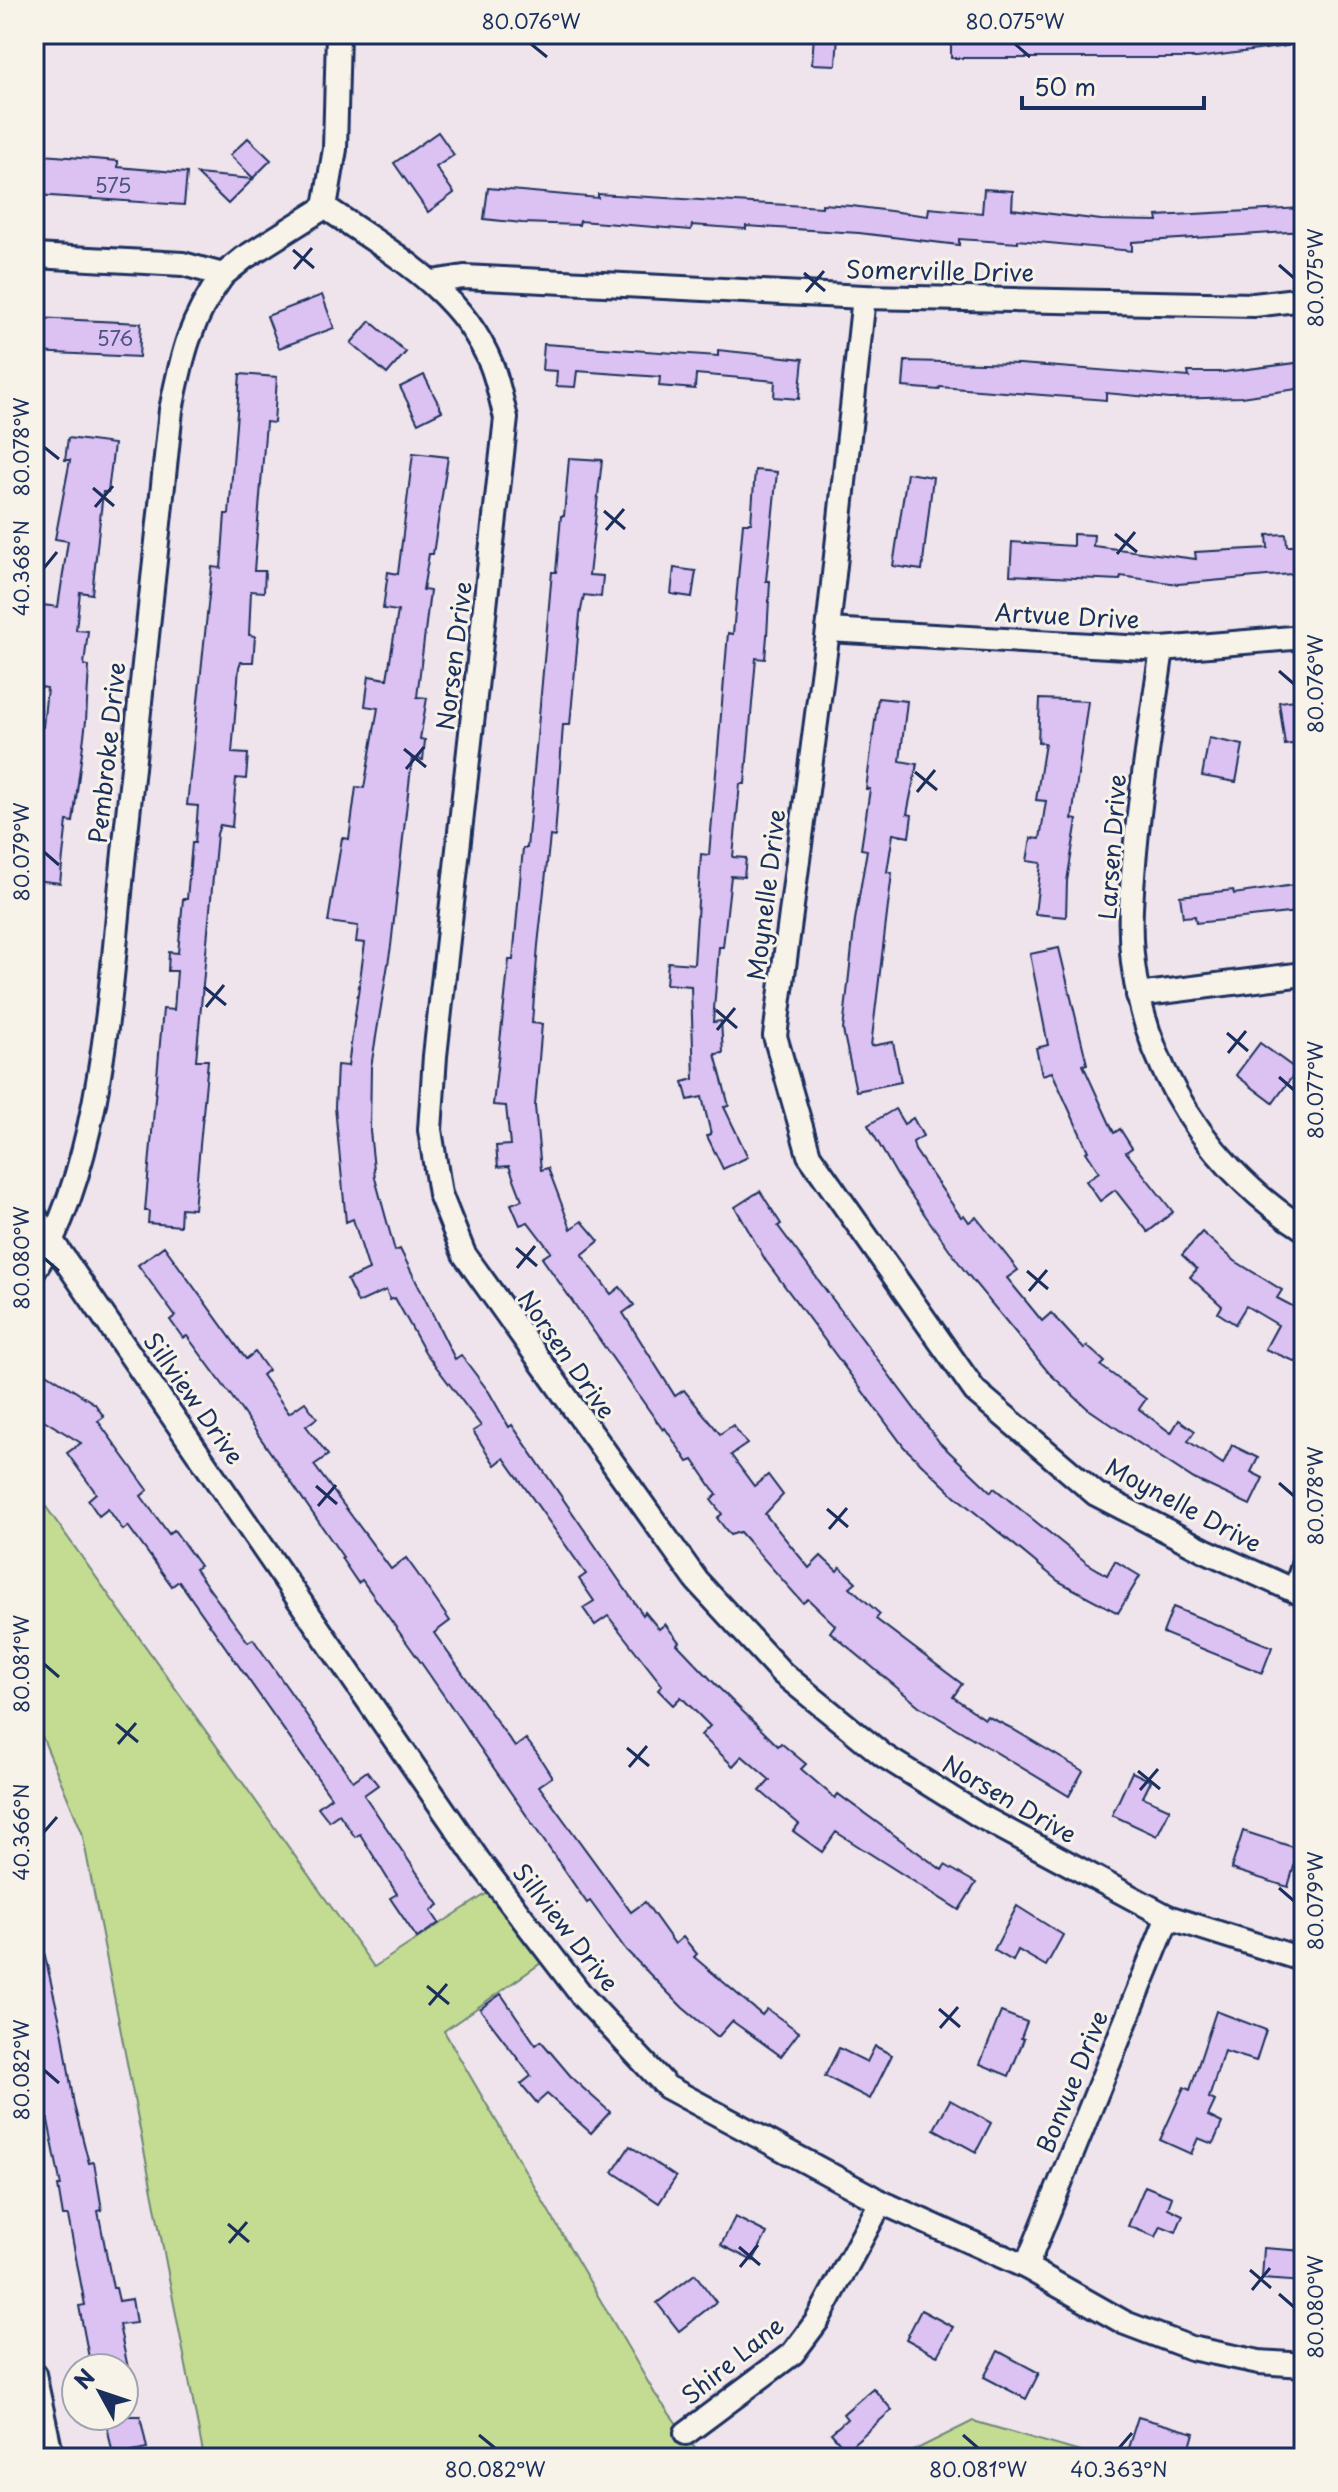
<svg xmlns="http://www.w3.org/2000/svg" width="1338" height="2492" viewBox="0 0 1338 2492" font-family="'Playpen Sans',sans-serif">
<rect width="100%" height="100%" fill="#efe4eb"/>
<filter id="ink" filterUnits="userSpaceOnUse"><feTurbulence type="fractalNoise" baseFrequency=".0125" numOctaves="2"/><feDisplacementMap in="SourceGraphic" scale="16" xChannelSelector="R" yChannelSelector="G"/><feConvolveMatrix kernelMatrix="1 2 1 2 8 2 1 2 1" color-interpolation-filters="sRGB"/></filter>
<g filter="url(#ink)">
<g fill="#c3dc92" stroke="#6f8678" stroke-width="2">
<path d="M 34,1490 L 374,1967 L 489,1892 L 541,1963 L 444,2031 L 655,2394 L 702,2458 L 204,2458 L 82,1832 L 34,1717 Z"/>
<path d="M 973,2421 L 1101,2458 L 899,2458 Z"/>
</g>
<g fill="#dbc2f2" stroke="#1b2f5e" stroke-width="2">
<path d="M 814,34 L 838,34 L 836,65 L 812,64 Z"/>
<path d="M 951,34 L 1287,34 L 1288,46 L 1197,58 L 951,58 Z"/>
<path d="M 438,132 L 454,155 L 436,167 L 454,193 L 428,212 L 394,163 Z"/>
<path d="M 248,138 L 271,160 L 253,178 L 230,155 Z"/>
<path d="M 43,155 L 118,161 L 118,167 L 187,173 L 184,205 L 36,195 L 38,165 L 42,166 Z"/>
<path d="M 197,174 L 253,179 L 228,204 Z"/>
<path d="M 488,188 L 598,198 L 598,194 L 822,207 L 822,204 L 852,206 L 928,216 L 929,208 L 982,213 L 984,189 L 1013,191 L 1012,209 L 1101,220 L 1158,221 L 1157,216 L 1304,208 L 1304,231 L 1132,242 L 1132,251 L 1018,240 L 1018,243 L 959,239 L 959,245 L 859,233 L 746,226 L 746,229 L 692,225 L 691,230 L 580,221 L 579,225 L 522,223 L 484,219 Z"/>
<path d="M 322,295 L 334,328 L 279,348 L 267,316 Z"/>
<path d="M 36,318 L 141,323 L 139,357 L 34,352 Z"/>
<path d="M 370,321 L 406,352 L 387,374 L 351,343 Z"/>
<path d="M 544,344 L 718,356 L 718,350 L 803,359 L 799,399 L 774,397 L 775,381 L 696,374 L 695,389 L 659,386 L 660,377 L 577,371 L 575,387 L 556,386 L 557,371 L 542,370 Z"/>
<path d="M 905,361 L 1020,364 L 1189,377 L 1188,372 L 1224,372 L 1304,362 L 1304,388 L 1241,397 L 1170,399 L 1106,393 L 1106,400 L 940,387 L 939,390 L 903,387 Z"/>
<path d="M 240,374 L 277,377 L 274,423 L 266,422 L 254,571 L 265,571 L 264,592 L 251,591 L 249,635 L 255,636 L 253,662 L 241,662 L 239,667 L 232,753 L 248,754 L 246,779 L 236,778 L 232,827 L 220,825 L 217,834 L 196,1060 L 208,1060 L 194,1209 L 181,1208 L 180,1226 L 148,1223 L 149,1211 L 145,1211 L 163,1009 L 174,1010 L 177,971 L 168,971 L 169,952 L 178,953 L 183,899 L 187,899 L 192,843 L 195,843 L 198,806 L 187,805 L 189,786 L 212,567 L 221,568 L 225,514 L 229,514 Z"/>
<path d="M 424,375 L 442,411 L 418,423 L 400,387 Z"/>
<path d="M 68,438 L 114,444 L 108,492 L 103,492 L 92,594 L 80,592 L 76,630 L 88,631 L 84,665 L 89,666 L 86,721 L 73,822 L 67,821 L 60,883 L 34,880 L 34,726 L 43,727 L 47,688 L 35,686 L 40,630 L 34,629 L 34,604 L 58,607 L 68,541 L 55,539 L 70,460 L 65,460 Z"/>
<path d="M 413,453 L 448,457 L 433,554 L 429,554 L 423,590 L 430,591 L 417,697 L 427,698 L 420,739 L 425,740 L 423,760 L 412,758 L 391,946 L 371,1067 L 370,1131 L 375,1178 L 395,1251 L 400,1249 L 455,1359 L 461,1355 L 489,1392 L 509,1427 L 512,1425 L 643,1615 L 645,1612 L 659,1629 L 665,1624 L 679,1642 L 677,1644 L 719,1688 L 778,1746 L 781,1743 L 806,1764 L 801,1769 L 835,1798 L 838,1794 L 942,1870 L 945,1865 L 976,1883 L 959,1910 L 836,1832 L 822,1852 L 793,1831 L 799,1824 L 760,1791 L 770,1780 L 742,1756 L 733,1766 L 701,1735 L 710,1726 L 681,1697 L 673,1705 L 658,1690 L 662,1685 L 608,1616 L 595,1625 L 583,1608 L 594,1601 L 579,1579 L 586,1574 L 504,1458 L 495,1465 L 473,1431 L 481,1426 L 425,1352 L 395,1298 L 390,1300 L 386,1290 L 358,1303 L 347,1280 L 369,1270 L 353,1219 L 346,1222 L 335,1107 L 337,1065 L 348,1066 L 365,943 L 356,942 L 358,926 L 328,922 L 342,838 L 349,839 L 356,787 L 364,788 L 378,708 L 365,706 L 369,676 L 387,679 L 398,611 L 383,609 L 388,572 L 398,574 Z"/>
<path d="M 569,458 L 602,460 L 589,575 L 603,576 L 601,597 L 584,595 L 580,615 L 570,725 L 563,725 L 555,837 L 550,836 L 538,945 L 532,1023 L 542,1024 L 535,1106 L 541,1170 L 548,1168 L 571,1229 L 582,1221 L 599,1241 L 582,1255 L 611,1294 L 620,1287 L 634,1305 L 623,1313 L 675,1396 L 684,1390 L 720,1434 L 733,1425 L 747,1444 L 731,1455 L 754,1486 L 768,1475 L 783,1495 L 765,1514 L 809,1568 L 821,1556 L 837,1571 L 840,1567 L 856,1582 L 850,1587 L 880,1614 L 876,1619 L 962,1684 L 953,1697 L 985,1719 L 987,1716 L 1009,1727 L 1083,1771 L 1069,1796 L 919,1706 L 830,1632 L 835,1625 L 808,1599 L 803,1603 L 740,1532 L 730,1535 L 717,1518 L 722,1514 L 711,1500 L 717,1495 L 693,1460 L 688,1462 L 665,1428 L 663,1430 L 542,1258 L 551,1252 L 528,1222 L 520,1225 L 511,1204 L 522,1200 L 509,1166 L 498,1167 L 496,1146 L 510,1145 L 506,1106 L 493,1105 L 509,960 L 513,960 L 523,848 L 527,848 L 552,572 L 556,572 L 561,516 L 564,516 Z"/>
<path d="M 755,470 L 777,472 L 766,581 L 770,581 L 767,636 L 765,659 L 756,658 L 745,784 L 740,784 L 733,857 L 746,858 L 744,877 L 731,876 L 723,947 L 719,947 L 713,1022 L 721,1021 L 723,1053 L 715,1054 L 729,1106 L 724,1107 L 748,1157 L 723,1169 L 707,1136 L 711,1134 L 702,1097 L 688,1100 L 683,1082 L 694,1079 L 691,986 L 666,984 L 668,962 L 694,964 L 701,854 L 709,855 L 728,633 L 733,634 L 743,523 L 751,523 Z"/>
<path d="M 907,473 L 933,477 L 922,570 L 893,566 Z"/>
<path d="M 1073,534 L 1094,535 L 1093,546 L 1196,559 L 1195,552 L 1268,548 L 1267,535 L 1286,534 L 1287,546 L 1300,546 L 1302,573 L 1178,584 L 1121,576 L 1120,580 L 1010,575 L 1012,542 L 1073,546 Z"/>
<path d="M 674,568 L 696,571 L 692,597 L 671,594 Z"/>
<path d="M 878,698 L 907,701 L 900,761 L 917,764 L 907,814 L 912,815 L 909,837 L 893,834 L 887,872 L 892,873 L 871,1046 L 893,1042 L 901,1082 L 856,1091 L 843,1030 L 855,920 L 867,850 L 861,849 L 870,789 L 866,789 Z"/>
<path d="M 1040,699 L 1088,701 L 1072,819 L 1077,820 L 1067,881 L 1066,917 L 1035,914 L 1041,863 L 1027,861 L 1031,838 L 1040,839 L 1046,801 L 1036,800 L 1045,743 L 1038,742 Z"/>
<path d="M 1304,699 L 1304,742 L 1285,745 L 1279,702 Z"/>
<path d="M 1209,738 L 1243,745 L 1236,782 L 1202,776 Z"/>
<path d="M 1294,885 L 1297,912 L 1196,923 L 1195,916 L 1183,917 L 1180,896 L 1233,890 L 1234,894 Z"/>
<path d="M 1059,948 L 1087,1064 L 1083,1065 L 1114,1133 L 1120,1129 L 1132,1148 L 1126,1152 L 1173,1212 L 1148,1232 L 1115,1190 L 1100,1201 L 1086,1181 L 1099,1172 L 1086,1152 L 1088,1151 L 1052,1072 L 1042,1075 L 1036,1048 L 1048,1045 L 1030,954 Z"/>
<path d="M 1260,1043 L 1297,1070 L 1273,1103 L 1236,1075 Z"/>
<path d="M 895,1109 L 904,1124 L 913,1118 L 923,1136 L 913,1142 L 915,1150 L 961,1217 L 964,1215 L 969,1222 L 976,1217 L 1018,1270 L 1007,1278 L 1042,1321 L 1051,1313 L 1084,1349 L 1087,1346 L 1105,1362 L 1101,1366 L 1146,1399 L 1139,1409 L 1171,1433 L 1179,1420 L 1195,1431 L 1188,1441 L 1223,1464 L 1232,1445 L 1258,1458 L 1251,1472 L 1263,1478 L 1250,1505 L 1194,1479 L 1134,1440 L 1087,1408 L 1049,1373 L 964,1270 L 898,1177 L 868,1125 Z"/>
<path d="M 760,1191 L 781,1224 L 778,1226 L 940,1443 L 991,1492 L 994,1488 L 1087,1563 L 1107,1575 L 1115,1561 L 1140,1576 L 1118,1613 L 1058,1581 L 955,1496 L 904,1447 L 766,1261 L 735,1207 Z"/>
<path d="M 1202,1232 L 1235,1261 L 1282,1290 L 1277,1298 L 1304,1312 L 1304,1365 L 1265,1349 L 1278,1325 L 1246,1306 L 1235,1324 L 1218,1313 L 1222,1306 L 1190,1277 L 1197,1269 L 1182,1255 Z"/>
<path d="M 164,1246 L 246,1359 L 255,1352 L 268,1370 L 262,1375 L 289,1413 L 305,1402 L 317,1418 L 306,1426 L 328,1455 L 314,1465 L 391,1569 L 406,1558 L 417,1573 L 450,1621 L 434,1633 L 515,1747 L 526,1739 L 538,1755 L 552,1777 L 539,1786 L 631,1912 L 645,1902 L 675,1944 L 683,1937 L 697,1954 L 694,1957 L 762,2015 L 767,2009 L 799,2032 L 781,2056 L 732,2021 L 718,2037 L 683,2008 L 626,1950 L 590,1901 L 587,1903 L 422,1664 L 362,1580 L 358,1583 L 341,1558 L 343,1557 L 232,1397 L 187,1336 L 183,1338 L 170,1320 L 175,1316 L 138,1265 Z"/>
<path d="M 34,1365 L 95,1404 L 104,1417 L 98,1421 L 148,1490 L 141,1496 L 169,1534 L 174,1530 L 200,1566 L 195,1569 L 248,1642 L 253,1639 L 353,1781 L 367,1771 L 378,1785 L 364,1795 L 439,1905 L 431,1911 L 439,1923 L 417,1938 L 390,1898 L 397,1894 L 360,1834 L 355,1837 L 339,1814 L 329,1821 L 318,1807 L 331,1797 L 179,1581 L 172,1586 L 128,1526 L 123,1530 L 108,1509 L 99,1516 L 88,1500 L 96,1493 L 67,1453 L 81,1443 L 34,1414 Z"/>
<path d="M 1173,1607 L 1272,1647 L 1262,1673 L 1163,1633 Z"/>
<path d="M 1132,1772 L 1151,1781 L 1143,1797 L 1170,1809 L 1157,1836 L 1112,1815 Z"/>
<path d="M 1243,1831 L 1299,1849 L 1288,1887 L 1231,1869 Z"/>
<path d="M 1017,1906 L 1063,1935 L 1046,1966 L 1018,1950 L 1013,1961 L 994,1950 Z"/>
<path d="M 42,1943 L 63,2035 L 74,2105 L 89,2163 L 94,2162 L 102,2210 L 98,2211 L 113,2288 L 116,2288 L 119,2301 L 132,2299 L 136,2323 L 119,2325 L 128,2368 L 91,2368 L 79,2306 L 85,2305 L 68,2216 L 63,2216 L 58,2186 L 61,2186 L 34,2050 L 34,1944 Z"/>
<path d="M 501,1994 L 536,2045 L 541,2041 L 574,2080 L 610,2112 L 591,2133 L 547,2094 L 537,2103 L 521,2084 L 531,2076 L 480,2009 Z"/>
<path d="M 1216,2011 L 1266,2030 L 1256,2061 L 1224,2051 L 1209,2098 L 1215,2101 L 1208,2116 L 1222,2123 L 1213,2144 L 1198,2138 L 1191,2154 L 1160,2140 L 1184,2087 L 1190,2090 Z"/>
<path d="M 1001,2012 L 1027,2022 L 1021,2038 L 1024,2039 L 1009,2076 L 980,2064 Z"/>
<path d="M 875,2046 L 892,2055 L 870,2099 L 825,2076 L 839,2048 L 867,2062 Z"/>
<path d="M 950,2100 L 991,2123 L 976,2152 L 934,2129 Z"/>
<path d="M 630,2146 L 676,2177 L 659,2203 L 613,2172 Z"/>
<path d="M 1145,2186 L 1172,2197 L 1168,2208 L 1183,2215 L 1176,2232 L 1161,2226 L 1156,2237 L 1128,2226 Z"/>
<path d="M 735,2217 L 767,2233 L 753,2261 L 721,2245 Z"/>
<path d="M 1264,2248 L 1304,2251 L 1304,2282 L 1262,2279 Z"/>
<path d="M 695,2274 L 716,2302 L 679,2331 L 657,2303 Z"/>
<path d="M 921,2310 L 953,2327 L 937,2356 L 906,2339 Z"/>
<path d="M 998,2351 L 1039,2373 L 1026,2399 L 984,2377 Z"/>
<path d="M 873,2388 L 892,2410 L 846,2450 L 831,2433 L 847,2419 L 843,2414 Z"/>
<path d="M 105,2416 L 140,2416 L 147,2448 L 113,2455 Z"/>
<path d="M 1138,2417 L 1194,2433 L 1187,2458 L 1164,2458 L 1128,2448 Z"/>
</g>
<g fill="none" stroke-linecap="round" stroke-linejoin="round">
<g stroke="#1b2f5e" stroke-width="28">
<g id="minor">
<path d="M 325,207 C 388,251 461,289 491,364 C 498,381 501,400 506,418 L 435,1056 L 430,1130 L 440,1194 L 464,1254 L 697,1581 L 782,1673 L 884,1756 L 980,1816 L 1168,1917 L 1304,1960"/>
<path d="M 325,207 L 335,149 L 338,34"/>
<path d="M 34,256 L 183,264 L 223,275 L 244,258 L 325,207"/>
<path d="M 432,282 L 464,277 L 864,297 L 1254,305 L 1304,299"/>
<path d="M 864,297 L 828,630 L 775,1036 L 809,1155 L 975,1391 L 1096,1494 L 1204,1550 L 1304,1595"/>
<path d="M 828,630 L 1162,649 L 1304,637"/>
<path d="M 1162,649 C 1150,734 1135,821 1131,908 C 1125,1037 1196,1161 1304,1229"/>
<path d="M 1138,995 L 1304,974"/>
<path d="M 34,1215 L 478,1860 L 583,1997 L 667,2087 L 881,2202 L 1026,2267 L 1125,2323 L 1191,2348 L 1259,2362 L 1304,2365"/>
<path d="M 34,1271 C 105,1163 111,971 125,843 C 140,699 156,555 171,410 C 182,356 189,321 223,275"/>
<path d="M 1295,1591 L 1304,1562"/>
<path d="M 1026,2267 L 1168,1917"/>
<path d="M 34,2374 L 52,2458"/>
<path d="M 686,2433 L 793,2353 L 817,2321 L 881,2202"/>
</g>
</g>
<use href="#minor" stroke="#f7f3e8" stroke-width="22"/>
</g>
</g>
<path fill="none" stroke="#1b2f5e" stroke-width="3" d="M 531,44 L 547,57M 1015,44 L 1030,57M 293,250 L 314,268M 1279,265 L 1294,278M 294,269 L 312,248M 804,273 L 825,291M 806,292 L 824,271M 44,447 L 59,459M 93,488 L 114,506M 95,507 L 113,486M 604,511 L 625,529M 606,530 L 624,509M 1115,534 L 1137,552M 1117,554 L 1135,532M 44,568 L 57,552M 1279,671 L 1294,684M 404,749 L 426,767M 406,769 L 424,747M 915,772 L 937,790M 917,792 L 935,770M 44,852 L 59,865M 204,987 L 226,1005M 206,1007 L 224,985M 716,1010 L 737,1028M 717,1030 L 735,1008M 1227,1033 L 1248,1051M 1228,1053 L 1246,1031M 1279,1077 L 1294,1090M 516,1248 L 537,1266M 44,1258 L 59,1271M 517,1268 L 535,1246M 1027,1271 L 1048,1289M 1029,1291 L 1047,1270M 1279,1483 L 1294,1496M 316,1486 L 337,1504M 318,1506 L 336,1485M 827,1509 L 848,1527M 829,1529 L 847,1508M 44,1664 L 59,1677M 116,1724 L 138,1742M 118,1744 L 136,1723M 627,1748 L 649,1766M 629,1767 L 647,1746M 1138,1771 L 1160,1789M 1140,1790 L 1158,1769M 44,1832 L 57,1817M 1279,1888 L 1294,1901M 427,1986 L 449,2004M 429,2005 L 447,1984M 939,2009 L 960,2027M 940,2028 L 958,2007M 44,2070 L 59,2083M 228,2224 L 249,2242M 229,2243 L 247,2222M 739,2247 L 760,2265M 740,2267 L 758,2245M 1250,2270 L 1271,2288M 1252,2290 L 1270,2268M 1279,2294 L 1294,2307M 479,2435 L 495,2448M 963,2435 L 978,2448M 1119,2448 L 1132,2433"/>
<g text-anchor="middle" stroke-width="6" stroke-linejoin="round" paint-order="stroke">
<g font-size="20" fill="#4b5483">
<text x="113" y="193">575</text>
<text x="115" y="346">576</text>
</g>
<g font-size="24" fill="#1b2f5e" stroke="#f7f3e8">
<text transform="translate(940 272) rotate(1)" y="8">Somerville Drive</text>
<text transform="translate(1067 617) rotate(3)" y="8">Artvue Drive</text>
<text transform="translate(455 656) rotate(-83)" y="8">Norsen Drive</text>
<text transform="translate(108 753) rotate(-84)" y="8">Pembroke Drive</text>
<text transform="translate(1113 847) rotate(-86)" y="8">Larsen Drive</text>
<text transform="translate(767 895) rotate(-83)" y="8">Moynelle Drive</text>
<text transform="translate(566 1355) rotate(55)" y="8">Norsen Drive</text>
<text transform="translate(193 1399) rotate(55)" y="8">Sillview Drive</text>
<text transform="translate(1183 1506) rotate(28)" y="8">Moynelle Drive</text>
<text transform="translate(1009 1800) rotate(30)" y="8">Norsen Drive</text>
<text transform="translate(565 1928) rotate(52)" y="8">Sillview Drive</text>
<text transform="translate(1073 2082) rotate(-68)" y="8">Bonvue Drive</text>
<text transform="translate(733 2361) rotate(-39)" y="8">Shire Lane</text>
</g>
</g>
<rect width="1338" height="2492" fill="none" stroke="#f7f3e8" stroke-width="88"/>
<g transform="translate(100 2392) rotate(310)"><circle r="38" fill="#f7f3e8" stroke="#9fa5b1" stroke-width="2"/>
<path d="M0-6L14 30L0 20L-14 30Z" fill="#1b2f5e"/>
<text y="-12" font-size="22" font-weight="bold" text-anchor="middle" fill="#1b2f5e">N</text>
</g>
<path d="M1022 96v12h182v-12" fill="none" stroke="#1b2f5e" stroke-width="4"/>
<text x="1034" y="96" font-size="24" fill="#1b2f5e" stroke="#f7f3e8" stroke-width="6" paint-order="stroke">50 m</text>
<rect x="44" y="44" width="1250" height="2404" fill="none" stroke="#1b2f5e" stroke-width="3"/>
<g font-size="20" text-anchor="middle" fill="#1b2f5e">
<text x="531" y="29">80.076°W</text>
<text x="1015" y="29">80.075°W</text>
<text transform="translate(1316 278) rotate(-90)" y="7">80.075°W</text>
<text transform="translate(22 447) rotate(-90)" y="7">80.078°W</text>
<text transform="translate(22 568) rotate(-90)" y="7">40.368°N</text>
<text transform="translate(1316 684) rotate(-90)" y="7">80.076°W</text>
<text transform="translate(22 852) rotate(-90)" y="7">80.079°W</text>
<text transform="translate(1316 1090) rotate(-90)" y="7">80.077°W</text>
<text transform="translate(22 1258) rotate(-90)" y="7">80.080°W</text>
<text transform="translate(1316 1496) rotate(-90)" y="7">80.078°W</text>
<text transform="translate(22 1664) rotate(-90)" y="7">80.081°W</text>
<text transform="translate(22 1832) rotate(-90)" y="7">40.366°N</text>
<text transform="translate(1316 1901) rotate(-90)" y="7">80.079°W</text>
<text transform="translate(22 2070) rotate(-90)" y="7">80.082°W</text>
<text transform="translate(1316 2307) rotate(-90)" y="7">80.080°W</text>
<text x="495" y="2477">80.082°W</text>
<text x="978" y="2477">80.081°W</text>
<text x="1119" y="2477">40.363°N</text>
</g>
</svg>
